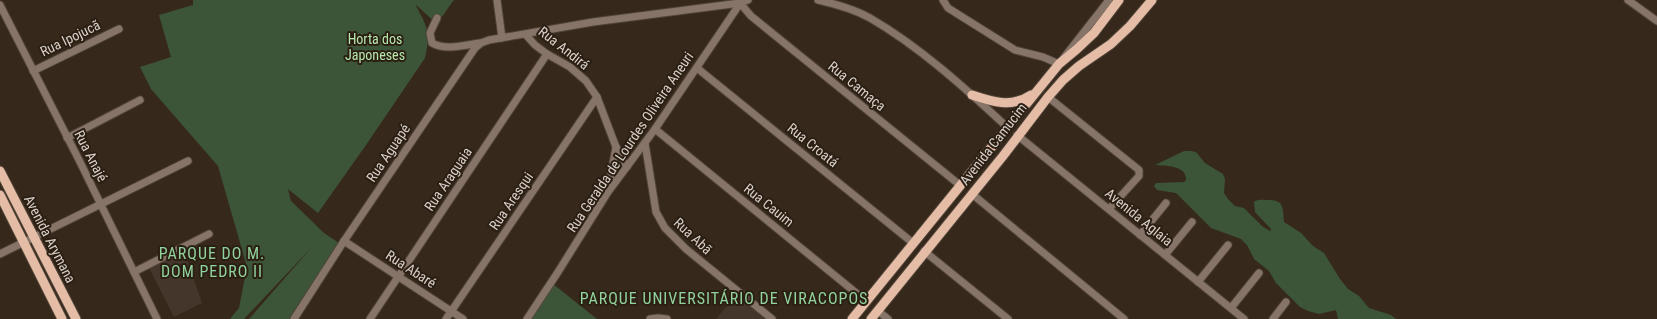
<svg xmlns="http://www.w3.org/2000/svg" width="1657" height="319" viewBox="0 0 1657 319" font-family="'Roboto Condensed',sans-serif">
<rect width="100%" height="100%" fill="#36291c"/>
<g fill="#44362a">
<path d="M 184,250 L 202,303 L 174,317 L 148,266 Z"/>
<path d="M 738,293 L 770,319 L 716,319 Z"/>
</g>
<g fill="#3c5538">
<path d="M 193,0 L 455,0 L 453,1 L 437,24 L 415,4 C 427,26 431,32 425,58 L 366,145 L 318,213 L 288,189 L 291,201 L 324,233 L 339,243 L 289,319 L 249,319 L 312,247 L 244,319 L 230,319 L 239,308 L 247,267 L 218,166 L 151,89 L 140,67 L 171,57 L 159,15 L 193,5 Z"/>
<path d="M 1184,151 L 1190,151 L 1196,152 L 1205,163 L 1223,174 L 1225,179 L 1224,193 L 1228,199 L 1235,206 L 1244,208 L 1262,226 L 1270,231 L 1271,230 L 1271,229 L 1255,212 L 1254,202 C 1258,199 1262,200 1267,200 C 1284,199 1283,208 1284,222 L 1301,233 L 1313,246 L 1324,253 L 1340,279 L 1348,289 L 1359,296 L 1369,308 L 1391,315 L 1396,319 L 1338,319 L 1336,310 L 1319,314 L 1308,311 L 1300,307 L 1276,283 L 1269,271 L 1254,259 L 1247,245 L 1241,239 L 1211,228 L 1176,193 L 1157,190 L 1154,186 L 1156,183 L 1184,182 L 1186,180 C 1187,165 1165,166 1155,165 Z"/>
<path d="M 553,284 L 597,319 L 527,319 Z"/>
</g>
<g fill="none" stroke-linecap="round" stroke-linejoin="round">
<g stroke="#504438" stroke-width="9">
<g id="minor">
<path d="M 497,0 L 502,38"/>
<path d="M 818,0 C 836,4 854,9 870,18 C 920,47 965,88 1007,127"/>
<path d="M 943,0 L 948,8 L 1015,50 L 1043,57 L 1059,64 L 1109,0"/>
<path d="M 1628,0 L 1657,21"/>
<path d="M 740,3 L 751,16 L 961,186"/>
<path d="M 0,5 L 80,162 L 157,319"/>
<path d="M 437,18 L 430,33 L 432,43 C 446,51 465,45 480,43"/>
<path d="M 526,35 L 535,45 L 547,54 L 570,67 L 586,81 L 597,97 L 616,147 L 627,167"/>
<path d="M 697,68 L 913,243"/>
<path d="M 33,71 L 119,29"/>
<path d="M 1048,97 L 1139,170 L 1139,176 L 1109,209"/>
<path d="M 655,129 L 866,301"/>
<path d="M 1017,135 L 1244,319"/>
<path d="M 67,138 L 140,100"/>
<path d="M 645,143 L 656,212 L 665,228 L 686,249 L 772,319"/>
<path d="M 608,190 L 616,147"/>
<path d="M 972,194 L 1124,319"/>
<path d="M 1140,235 L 1166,203"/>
<path d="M 344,241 L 463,319"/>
<path d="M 924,251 L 1008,319"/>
<path d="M 0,254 L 188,161"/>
<path d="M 1165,255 L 1192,222"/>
<path d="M 134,272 L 209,234"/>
<path d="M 1198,282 L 1228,245"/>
<path d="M 1231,308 L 1259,273"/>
<path d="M 878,311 L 888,319"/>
<path d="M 294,319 L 344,241 L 475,48 L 481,43 L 489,40 L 593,22 L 740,3 L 748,0"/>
<path d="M 370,319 L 547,54"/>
<path d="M 446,319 L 597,97"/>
<path d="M 527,319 L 558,272 L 608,192 L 655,129 L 741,2"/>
<path d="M 650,319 L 658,318 L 667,319"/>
<path d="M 1273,319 L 1286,302"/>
</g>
</g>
<g stroke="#504438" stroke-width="11">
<g id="major">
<path d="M 972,95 C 993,102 1011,108 1031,95"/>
<path d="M 0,171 L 76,319"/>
<path d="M 0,195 L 62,319"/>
<path d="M 852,319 L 1059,64 L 1077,49 L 1094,33 L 1119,0"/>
<path d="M 871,319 L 1003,156 L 1048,97 L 1063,80 L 1079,66 L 1111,44 L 1130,26 L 1152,0"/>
</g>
</g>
<use href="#minor" stroke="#877469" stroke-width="7"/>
<use href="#major" stroke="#e5bca6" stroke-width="9"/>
</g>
<g text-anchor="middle" stroke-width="4" stroke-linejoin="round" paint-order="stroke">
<g font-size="14" fill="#d9d0c9" stroke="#2b1f13">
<text transform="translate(70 38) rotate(-26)" y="5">Rua Ipojucã</text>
<text transform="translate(564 48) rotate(38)" y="5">Rua Andirá</text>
<text transform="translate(857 86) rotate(39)" y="5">Rua Camaça</text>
<text transform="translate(630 142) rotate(-56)" y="5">Rua Geralda de Lourdes Oliveira Aneuri</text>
<text transform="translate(993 144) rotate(-52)" y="5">Avenida Camucim</text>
<text transform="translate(813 145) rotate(39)" y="5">Rua Croatá</text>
<text transform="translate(388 153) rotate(-56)" y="5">Rua Aguapé</text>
<text transform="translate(91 156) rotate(63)" y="5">Rua Anajé</text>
<text transform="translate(448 179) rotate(-56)" y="5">Rua Araguaia</text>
<text transform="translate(511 201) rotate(-56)" y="5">Rua Aresqui</text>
<text transform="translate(769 205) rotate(39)" y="5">Rua Cauim</text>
<text transform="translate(1139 217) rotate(39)" y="5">Avenida Aglaia</text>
<text transform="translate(693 236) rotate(43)" y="5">Rua Abã</text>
<text transform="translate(50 239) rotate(63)" y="5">Avenida Arymana</text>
<text transform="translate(411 269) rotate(33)" y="5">Rua Abaré</text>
</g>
<g font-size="14" fill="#b5e8ad" stroke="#2b1f13">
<text x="375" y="44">Horta dos<tspan x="375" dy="16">Japoneses</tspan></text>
</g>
<g font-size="16" letter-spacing="1" fill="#91d39d" stroke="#2b1f13">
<text x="212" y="259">PARQUE DO M.<tspan x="212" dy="18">DOM PEDRO II</tspan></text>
<text x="724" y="304">PARQUE UNIVERSITÁRIO DE VIRACOPOS</text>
</g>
</g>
</svg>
